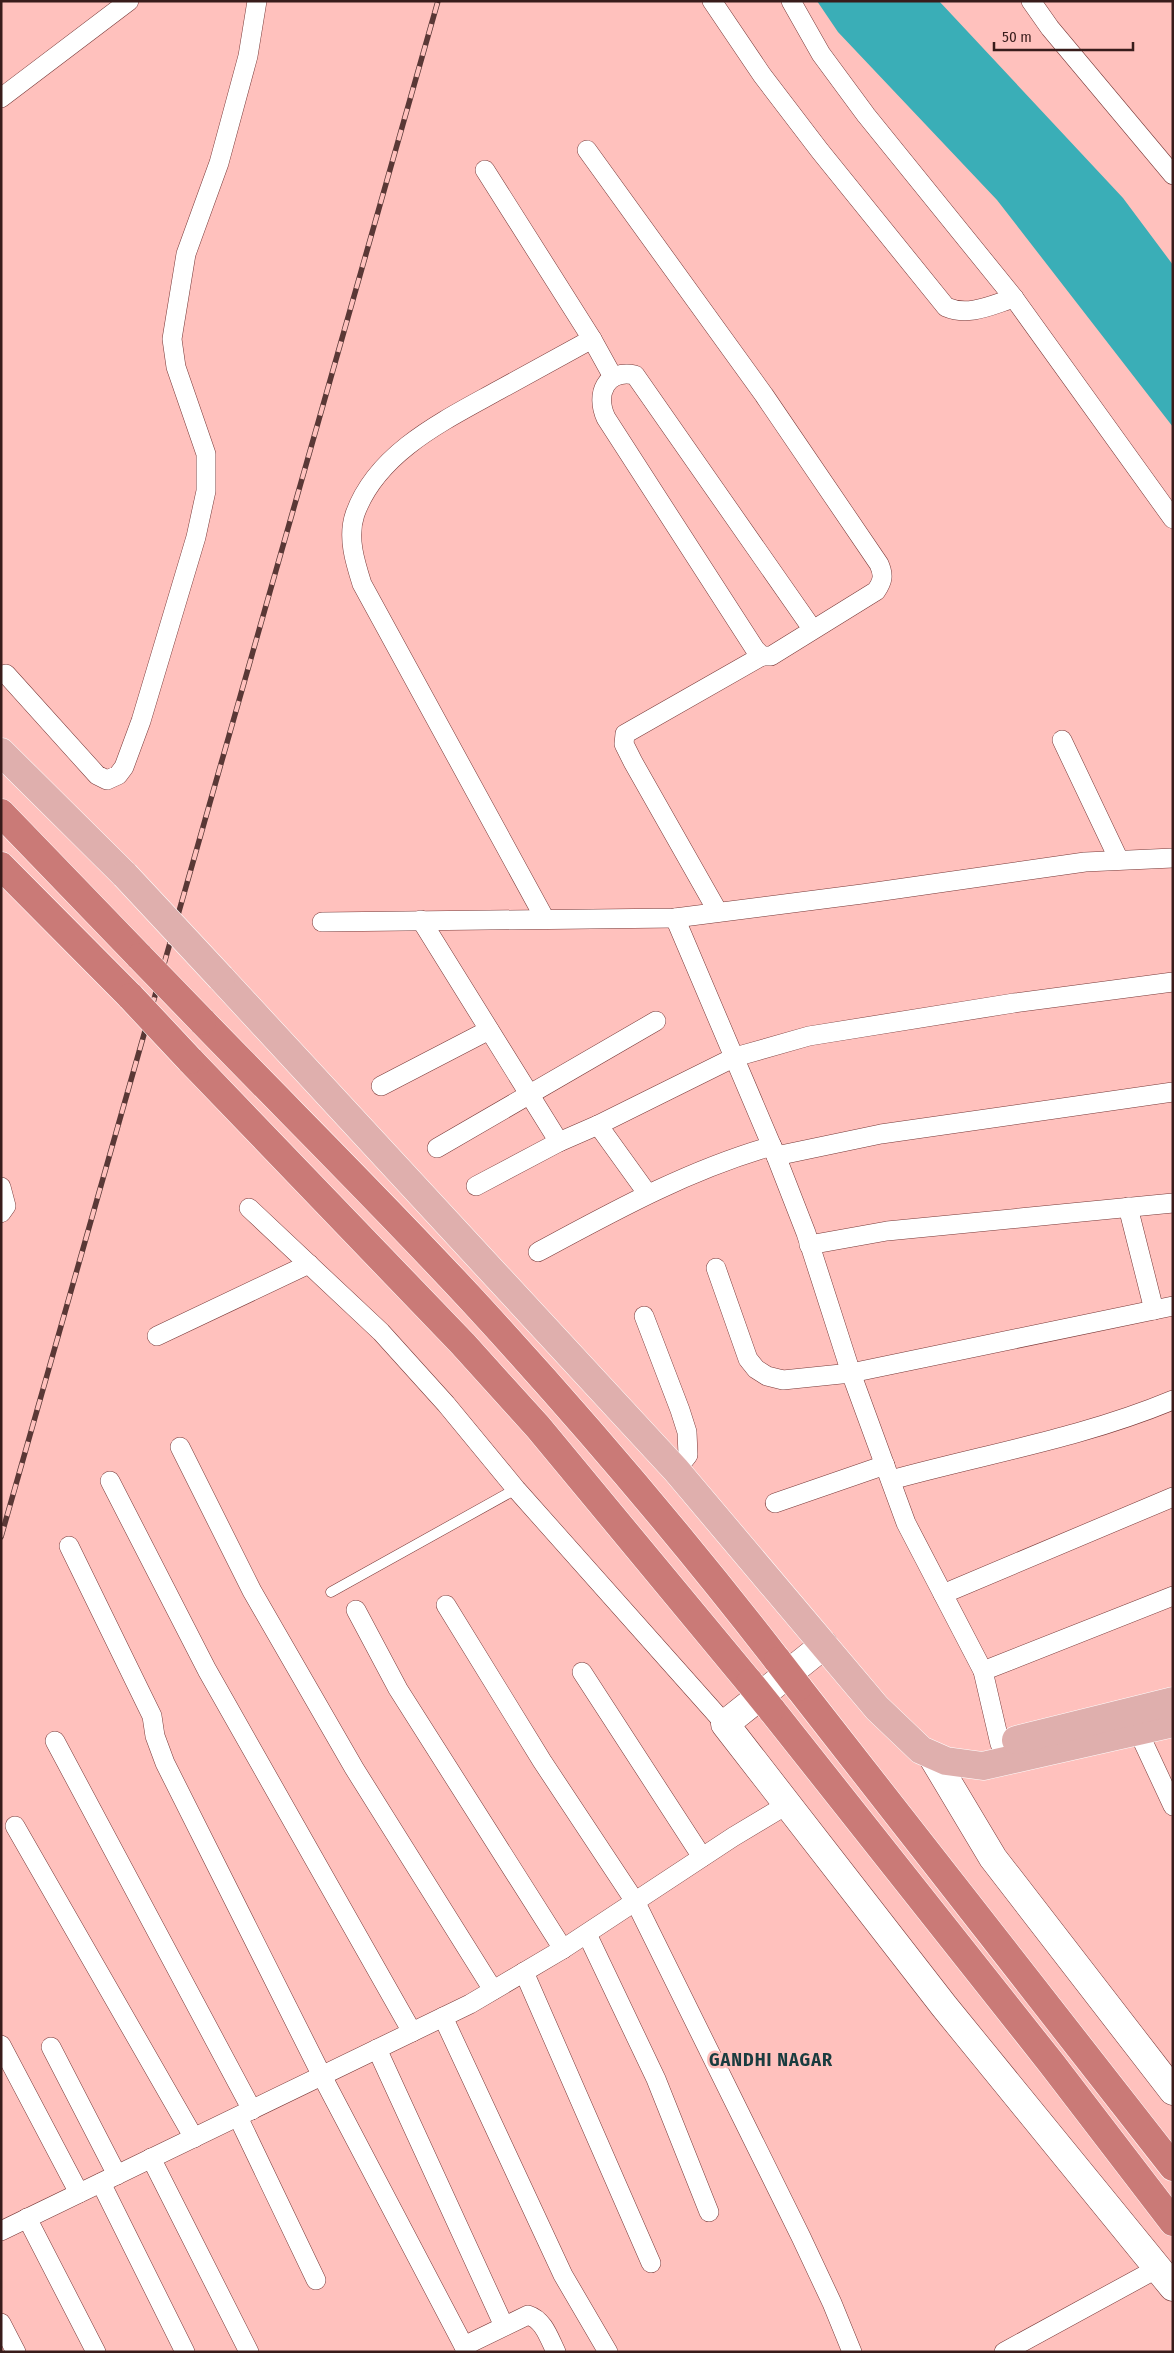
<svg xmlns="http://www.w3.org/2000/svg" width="1174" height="2353" viewBox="0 0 1174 2353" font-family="'Fira Sans Condensed',sans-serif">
<rect width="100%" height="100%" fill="#ffc1bd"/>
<path fill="#3aaeb7" d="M 817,1 L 939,1 L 1123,198 L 1173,265 L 1173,427 L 997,200 L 838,32 Z"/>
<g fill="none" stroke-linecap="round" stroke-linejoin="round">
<g stroke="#783837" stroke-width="11">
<path id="lane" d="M 331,1592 L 516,1489"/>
</g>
<g stroke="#783837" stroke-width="20">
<g id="street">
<path d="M 712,1 L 762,75 L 820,151 L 946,307 C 969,317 991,305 1014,298"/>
<path d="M 791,1 L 821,54 L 866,115 L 1014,298 L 1173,519"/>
<path d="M 1031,1 L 1050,28 L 1173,175"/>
<path d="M 1,98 L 129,1"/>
<path d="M 587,150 L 764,395 L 879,564 C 884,575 883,581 876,591 L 771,656 L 762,656 L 755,649 L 606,418 C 595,394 606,369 635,375 L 813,630"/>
<path d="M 485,170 L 592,339 L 613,377"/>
<path d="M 6,674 L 97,775 L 107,780 L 118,775 L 124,767 L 141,721 L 196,537 L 206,491 L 206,454 L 176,367 L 172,339 L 186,254 L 219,163 L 248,56 L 257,1"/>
<path d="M 1062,740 L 1119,860"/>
<path d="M 718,912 L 633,762 L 624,744 L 625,734 L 762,656"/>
<path d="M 675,918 L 776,1156 L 806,1233 L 851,1373 L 906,1523 L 983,1671 L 1000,1744"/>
<path d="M 545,919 L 362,584 C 355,562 347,537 355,514 C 377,452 445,420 499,390 C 530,373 561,356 592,339"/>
<path d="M 421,920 L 559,1142"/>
<path d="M 322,922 L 675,918 L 862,894 L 1085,862 L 1173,858"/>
<path d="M 381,1086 L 489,1030"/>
<path d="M 598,1125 L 647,1193"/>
<path d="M 437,1148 L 656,1021"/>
<path d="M 776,1156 L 881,1134 L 1173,1092"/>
<path d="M 476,1186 L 559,1142 L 598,1125 L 735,1057 L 809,1036 L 1014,1003 L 1173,982"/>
<path d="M 1,1187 L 6,1206 L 1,1213"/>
<path d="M 1128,1207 L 1154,1310"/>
<path d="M 249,1208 L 381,1332 L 446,1404 L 516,1489 L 725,1724"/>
<path d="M 809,1245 L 887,1231 L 1173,1203"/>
<path d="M 538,1252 C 614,1211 688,1170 772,1146"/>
<path d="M 716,1268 L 748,1359 L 756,1369 L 767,1376 L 783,1380 L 851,1373 L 1173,1306"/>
<path d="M 644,1316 L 680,1410 L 687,1432 L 688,1455 L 676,1470"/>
<path d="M 157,1336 L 309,1264"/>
<path d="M 180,1447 L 252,1591 L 354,1768 L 493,1990"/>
<path d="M 891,1480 C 985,1454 1082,1438 1173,1400"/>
<path d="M 110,1481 L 207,1670 L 412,2032"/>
<path d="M 775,1503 L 885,1465"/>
<path d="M 69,1546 L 152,1716 L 155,1736 L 165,1763 L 322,2076 L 467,2352"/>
<path d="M 943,1594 L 1173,1497"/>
<path d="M 446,1605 L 542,1761 L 636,1903 L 801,2237 L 832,2303 L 852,2352"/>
<path d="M 356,1610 L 398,1689 L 563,1949"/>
<path d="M 983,1671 L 1173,1596"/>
<path d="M 582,1672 L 702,1857"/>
<path d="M 1138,1731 L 1173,1806"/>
<path d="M 55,1741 L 252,2110"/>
<path d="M 15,1826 L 194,2138"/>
<path d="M 587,1934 L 656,2079 L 709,2212"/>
<path d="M 524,1972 L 651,2263"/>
<path d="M 443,2017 L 563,2275 L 608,2352"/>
<path d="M 1,2045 L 79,2193"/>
<path d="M 51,2047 L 117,2175"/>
<path d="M 377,2049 L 504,2326"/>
<path d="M 238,2117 L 316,2280"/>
<path d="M 151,2158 L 249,2352"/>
<path d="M 101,2183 L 185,2352"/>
<path d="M 27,2218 L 96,2352"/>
<path d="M 1,2231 L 470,2004 L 563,1949 L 733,1837 L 788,1804"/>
<path d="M 1,2323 L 16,2352"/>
<path d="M 464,2346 L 528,2315 C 544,2320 549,2338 556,2352"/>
<path d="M 1004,2352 L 1158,2268"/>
</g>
</g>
<g stroke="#783837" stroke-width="29">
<g id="secondary">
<path d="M 824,1645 L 725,1724 L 944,2006 L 1173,2287"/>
<path d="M 932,1756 L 993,1858 L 1173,2091"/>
</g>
</g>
<g stroke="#fff" stroke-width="29">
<g id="primary">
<path d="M 1,752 L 125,875"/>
<path d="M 221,978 L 676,1470 L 877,1708 L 921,1750 L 946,1761 L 983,1766 L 1173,1723"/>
<path d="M 1016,1740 L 1173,1701"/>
</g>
</g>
<g stroke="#fff" stroke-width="29">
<g id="highway">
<path d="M 1,813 L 140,957"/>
<path d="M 1,866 L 131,997"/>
<path d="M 202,1021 C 292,1114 385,1206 473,1301 C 580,1417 682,1537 778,1661"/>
<path d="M 190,1060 L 463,1344 L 538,1427 L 750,1683"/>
<path d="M 798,1687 L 1173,2167"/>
<path d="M 771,1709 L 1052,2064 L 1173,2222"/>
</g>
</g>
<use href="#lane" stroke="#fff" stroke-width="10"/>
<use href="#street" stroke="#fff" stroke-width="19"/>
<use href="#secondary" stroke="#fff" stroke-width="28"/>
<use href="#primary" stroke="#dfafad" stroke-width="28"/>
<use href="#highway" stroke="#ca7a77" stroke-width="28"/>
<g stroke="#5a3836" stroke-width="5.5">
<path id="rail" d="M 1,1537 L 438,1"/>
</g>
<use href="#rail" stroke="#ffc1bd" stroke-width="4" stroke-dasharray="11" stroke-linecap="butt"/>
<g stroke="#fff" stroke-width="29" stroke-linecap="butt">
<path id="primary-bridge" d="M 125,875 L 221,978"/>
</g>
<g stroke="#fff" stroke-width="29" stroke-linecap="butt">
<g id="highway-bridge">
<path d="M 140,957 L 202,1021"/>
<path d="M 131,997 L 190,1060"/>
<path d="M 778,1661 L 798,1687"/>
<path d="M 750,1683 L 771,1709"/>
</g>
</g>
<use href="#primary-bridge" stroke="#dfafad" stroke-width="28"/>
<use href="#highway-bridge" stroke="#ca7a77" stroke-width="28"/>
</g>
<g text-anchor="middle" stroke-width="5" stroke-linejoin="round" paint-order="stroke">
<g font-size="18" font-weight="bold" letter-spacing="1" fill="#1a3c3f" stroke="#ffc1bd">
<text x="771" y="2066">GANDHI NAGAR</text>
</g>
</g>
<rect width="1174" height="2353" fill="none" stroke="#381c1b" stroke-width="5"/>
<path d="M994 42v8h139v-8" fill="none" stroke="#381c1b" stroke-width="2.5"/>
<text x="1002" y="42" font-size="15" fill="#381c1b" stroke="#ffc1bd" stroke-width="4" paint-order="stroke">50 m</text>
</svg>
